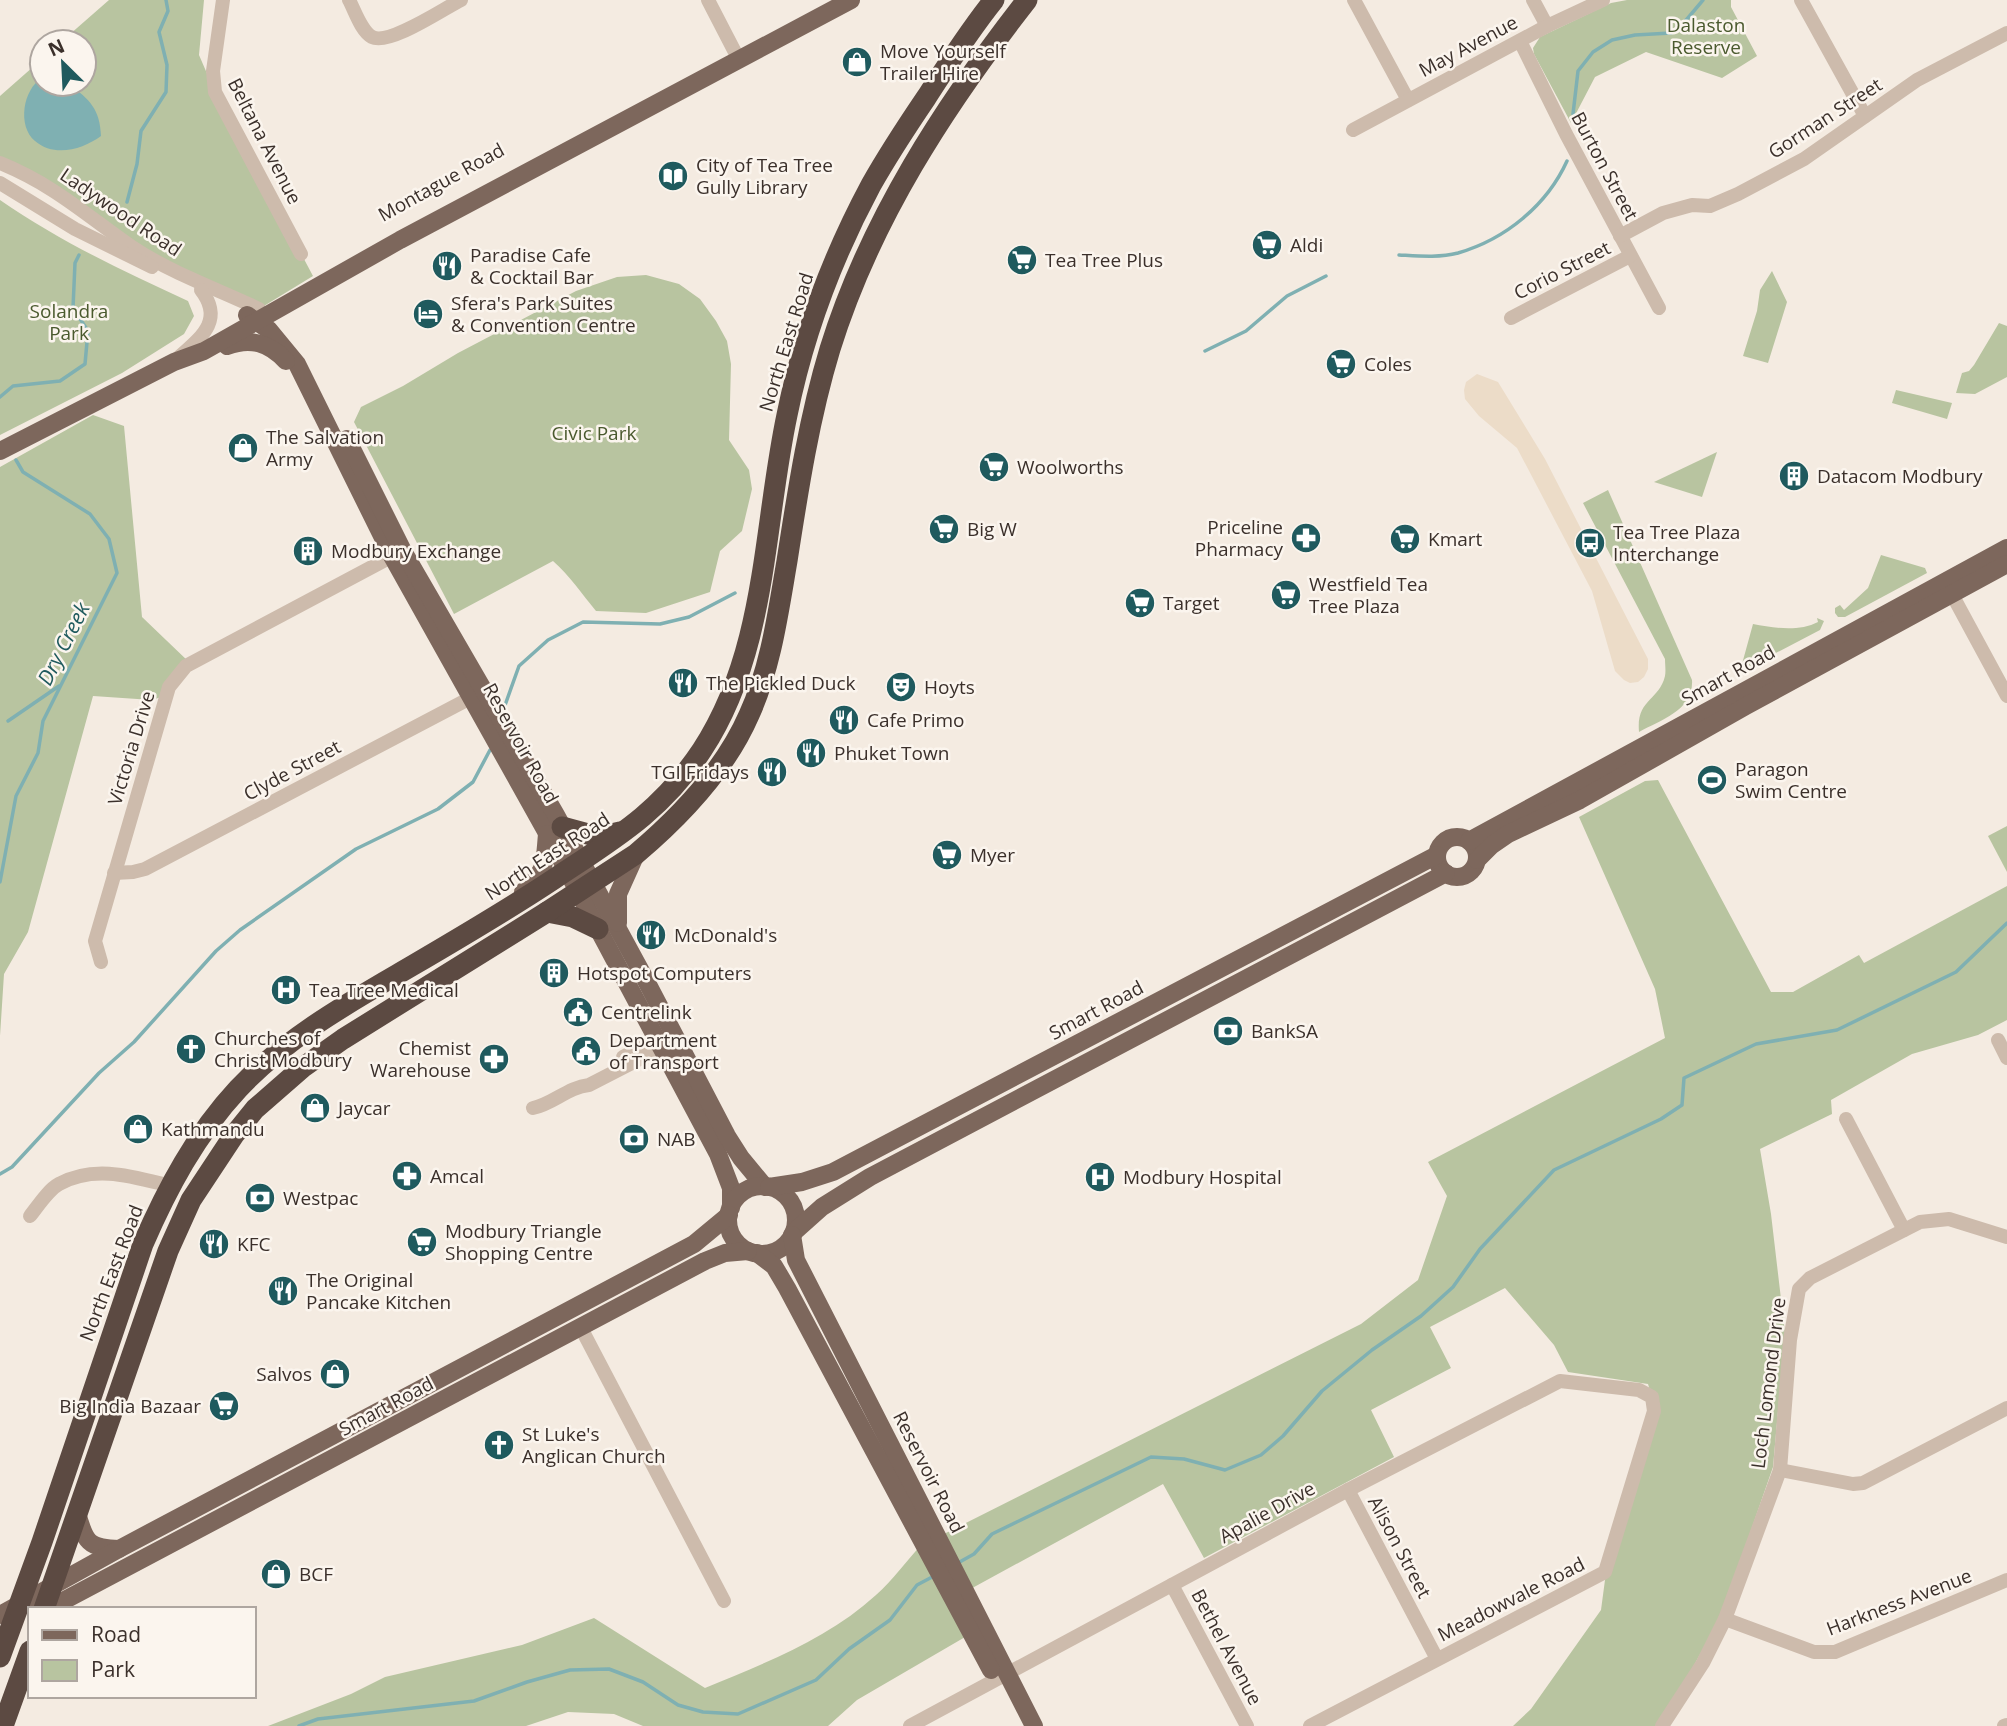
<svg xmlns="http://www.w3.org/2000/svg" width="2007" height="1726" viewBox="0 0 2007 1726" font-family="'Open Sans',sans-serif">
<rect width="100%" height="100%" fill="#f4ebe1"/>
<g fill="#b8c4a0">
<path d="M 109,0 L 204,0 L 199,55 L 215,92 L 313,276 L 259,309 L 173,270 L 0,163 L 0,96 L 42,59 L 42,84 L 84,84 L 84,42 L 61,42 Z"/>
<path d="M 1627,0 L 1731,0 L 1731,7 L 1757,56 L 1722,78 L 1646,52 L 1595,77 L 1571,123 L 1534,54 L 1533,48 L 1540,37 L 1611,3 Z"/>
<path d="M 0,200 C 59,241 123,271 188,301 L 194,316 L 184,334 L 122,373 L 0,435 Z"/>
<path d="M 1772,271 L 1787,302 L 1768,363 L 1743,356 L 1757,311 L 1760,290 Z"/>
<path d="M 646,275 L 679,284 L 700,299 L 716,321 L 727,341 L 731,364 L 729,440 L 749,470 L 752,489 L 742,531 L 720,551 L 710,592 L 646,613 L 596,611 C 582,594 570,576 553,561 L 454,614 L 354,422 L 361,407 L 403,386 L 458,353 L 576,291 L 617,277 Z"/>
<path d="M 1999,323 L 2007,326 L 2007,377 L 1975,394 L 1956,393 L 1962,373 L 1969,371 L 1974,365 Z"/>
<path d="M 1896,390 L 1952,403 L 1947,419 L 1892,403 Z"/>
<path d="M 93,415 L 124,426 L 142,617 L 190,663 L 167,695 L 152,700 L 93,696 L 28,932 L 4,974 L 0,1036 L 0,467 Z"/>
<path d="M 1717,452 L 1702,497 L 1654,482 Z"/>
<path d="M 1608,490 L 1692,680 C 1694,710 1661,720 1639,732 C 1636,699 1659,701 1665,676 C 1666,671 1665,664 1665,659 L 1583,503 Z"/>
<path d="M 1881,555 L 1925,568 L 1927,573 L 1845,617 L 1838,617 L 1835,613 L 1835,608 L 1840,605 L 1844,610 L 1868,588 Z"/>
<path d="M 1817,618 L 1824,621 L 1820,630 L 1749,667 L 1742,664 L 1753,624 C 1773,628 1799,632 1818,622 Z"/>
<path d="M 1658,780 L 1771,992 L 1793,992 L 1859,955 L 1864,963 L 2007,886 L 2007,1020 L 1978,1035 L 1912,1054 L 1831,1100 L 1832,1114 L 1760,1149 L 1771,1214 L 1785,1333 L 1773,1467 L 1722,1614 L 1661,1726 L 1513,1726 L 1531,1709 L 1601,1610 L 1607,1565 L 1652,1397 L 1648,1384 L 1568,1372 L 1554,1345 L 1505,1288 L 1430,1327 L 1451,1368 L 1371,1410 L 1394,1457 L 1204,1558 L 1163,1484 L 965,1592 L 938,1537 L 1361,1324 L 1418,1280 L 1447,1196 L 1428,1162 L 1665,1038 L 1655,989 L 1579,817 L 1645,781 Z"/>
<path d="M 2007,826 L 2007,872 L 1988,836 Z"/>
<path d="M 923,1543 L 972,1633 L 857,1700 L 828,1726 L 643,1726 L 614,1714 L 568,1712 L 526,1726 L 268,1726 L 351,1694 L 385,1677 L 522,1645 L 594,1618 L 705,1688 C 763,1664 828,1639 876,1595 C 893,1580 907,1560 923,1543 Z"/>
</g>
<path fill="#ecdcc8" d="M 1477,374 L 1498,382 L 1545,459 L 1648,659 L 1648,669 L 1644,677 L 1638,682 L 1630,683 L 1624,680 L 1615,671 L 1592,591 L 1517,448 L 1479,416 L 1465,399 L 1464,390 L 1466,382 Z"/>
<path fill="#7fb0b2" d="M 42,78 L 42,84 L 69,84 C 90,100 100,109 101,136 C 83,149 55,158 35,141 C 17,126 23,89 42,78 Z"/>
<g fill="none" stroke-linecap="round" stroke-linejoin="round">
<g stroke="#7fb0b2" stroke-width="3.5">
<path d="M 1573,114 L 1578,71 L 1593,52 L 1612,40 L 1635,35 L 1671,33 L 1682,25 L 1703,0"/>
<path d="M 127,202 L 137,164 L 141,131 L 166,92 L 167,65 L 159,32 L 168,11 L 166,0"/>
<path d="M 1399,255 C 1418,256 1439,258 1458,253 C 1506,239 1547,205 1567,161"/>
<path d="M 1205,351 L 1246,331 L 1287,296 L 1326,276"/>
<path d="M 0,397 L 13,386 L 60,381 L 85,364 L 88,331 L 73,308 L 75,263 L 79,255"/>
<path d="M 504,708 L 519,666 L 548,640 L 583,622 L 660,624 L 689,617 L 735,593"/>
<path d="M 8,721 L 59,686"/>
<path d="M 0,882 L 16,796 L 38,753 L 43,721 L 117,573 L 109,539 L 90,514 L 23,472 L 16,460"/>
<path d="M 0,1174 L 12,1167 L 99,1073 L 134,1042 L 216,951 L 240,930 L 356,849 L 438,809 L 473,782 L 490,750"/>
<path d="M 956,1564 L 974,1554 L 992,1534 L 1151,1457 L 1184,1459 L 1225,1470 L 1261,1455 L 1283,1436 L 1322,1391 L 1372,1350 L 1421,1316 L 1453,1287 L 1480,1249 L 1554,1170 L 1661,1119 L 1682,1105 L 1684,1078 L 1756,1044 L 1837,1030 L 1956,972 L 2007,923"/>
<path d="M 299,1726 L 318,1719 L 474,1701 L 527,1682 L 570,1670 L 609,1669 L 643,1682 L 678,1705 L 703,1712 L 738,1714 L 816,1680 L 849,1649 L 890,1620 L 917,1585 L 934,1576"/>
</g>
<g stroke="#cdbbac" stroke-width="14">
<path d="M 223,0 L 213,71 L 215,92 L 301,254"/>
<path d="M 349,0 C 355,11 361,31 372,37 C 389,46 443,9 461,0"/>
<path d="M 708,0 L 738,58"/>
<path d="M 1354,0 L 1408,100"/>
<path d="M 1533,0 L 1547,26"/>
<path d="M 1801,0 L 1865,116"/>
<path d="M 1520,41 L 1566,134 L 1659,308"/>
<path d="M 1353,130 L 1547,26 L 1603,0"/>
<path d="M 0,163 C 54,185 86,215 132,247 C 171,273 217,289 259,309"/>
<path d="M 0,183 L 75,229 L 152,267"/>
<path d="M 1620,236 L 1663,213 L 1692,205 L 1710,206 L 1738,194 L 1804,159 L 1917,80 L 2007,33"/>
<path d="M 1511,318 L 1630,256"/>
<path d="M 177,359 C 200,338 225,321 201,290"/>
<path d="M 1948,587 L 2007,696"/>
<path d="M 114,873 L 133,872 L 145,869 L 478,694"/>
<path d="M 101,962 L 95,941 L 169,687 L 186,666 L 402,551"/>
<path d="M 1998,1040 L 2007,1058"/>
<path d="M 623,1057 L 657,1039"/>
<path d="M 533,1108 C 553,1104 568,1087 589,1085 L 661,1048"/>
<path d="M 1846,1119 L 1904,1230"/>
<path d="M 30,1216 C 38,1206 48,1190 59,1184 C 95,1164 134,1177 171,1186"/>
<path d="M 580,1326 L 724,1601"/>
<path d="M 1780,1470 L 1853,1484 L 1863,1483 L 2007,1408"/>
<path d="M 1348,1490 L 1437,1659"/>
<path d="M 1172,1585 L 1247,1726"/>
<path d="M 1725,1619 L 1814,1652 L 1835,1652 L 2007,1580"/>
<path d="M 910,1726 L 1348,1490 L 1560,1381 L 1639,1390 L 1652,1397 L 1654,1411 L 1605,1572 L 1310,1726"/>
<path d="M 1662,1726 L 1703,1663 L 1725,1619 L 1780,1470 L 1790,1340 L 1799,1289 L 1810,1278 L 1920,1222 L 1949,1219 L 2007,1237"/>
<path d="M 2004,1726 L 2007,1725"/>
</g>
<g stroke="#7d675c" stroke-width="18">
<path d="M 247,315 L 269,330 L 297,364 L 392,556 L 547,833 L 718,1154 L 731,1188 L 731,1208"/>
<path d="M 227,346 C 251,337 269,343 286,361"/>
<path d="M 347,439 L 403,551 L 556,815 L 643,975 L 727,1136 L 741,1158 L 765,1187"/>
<path d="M 0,451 L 174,362 L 204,351 L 400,240 L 851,0"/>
<circle cx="1457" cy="857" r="20"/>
<path d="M 1469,841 L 2007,548"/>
<path d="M 1477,860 L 1492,845 L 1508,834 L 1580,800 L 1746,706 L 2007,564"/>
<path d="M 523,892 C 547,868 544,867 547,834"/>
<path d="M 618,923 L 618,894 L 636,854"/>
<circle cx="762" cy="1220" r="34"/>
<path d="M 769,1187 L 802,1182 L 833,1172 L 1437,855"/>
<path d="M 794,1232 L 822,1207 L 870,1177 L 1446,873"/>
<path d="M 792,1235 L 796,1260 L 1034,1726"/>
<path d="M 757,1253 L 774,1266 L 787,1288 L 991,1670"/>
<path d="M 77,1513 C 85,1542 88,1548 119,1549"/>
<path d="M 48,1609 L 705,1261 L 725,1253 L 748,1251"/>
<path d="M 0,1615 L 119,1549 L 694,1244 L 729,1215"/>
</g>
<g stroke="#5c4a42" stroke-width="21">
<path d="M 562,827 L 599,837 L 620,832"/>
<path d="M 547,912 L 573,917 L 598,929"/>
<path d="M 44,1609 L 168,1251 L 191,1200 L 234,1135 L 255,1109 L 302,1068 L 343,1039 L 547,912 L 636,854 C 681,816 725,770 749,715 C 771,667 778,613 787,561 C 798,490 809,418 830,349 C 870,220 945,105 1027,0"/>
<path d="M 0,1657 L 42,1542 L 143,1244 C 167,1189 196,1134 238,1089 C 283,1041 341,1007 398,974 C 451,943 503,913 554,879 C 614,839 661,812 702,750 C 767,651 763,528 787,415 C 803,336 833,256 871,185 C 888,155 907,126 926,98 C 948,64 969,31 994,0"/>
<path d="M 3,1726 L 30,1651"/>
</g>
</g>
<defs>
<g id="shop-disc" transform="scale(1.575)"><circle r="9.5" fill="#1f5a5e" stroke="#fbf5ee"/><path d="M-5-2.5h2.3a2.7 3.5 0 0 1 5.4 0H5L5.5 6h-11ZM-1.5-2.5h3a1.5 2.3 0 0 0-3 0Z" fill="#fff"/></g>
<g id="library-disc" transform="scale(1.575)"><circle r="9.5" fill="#1f5a5e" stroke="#fbf5ee"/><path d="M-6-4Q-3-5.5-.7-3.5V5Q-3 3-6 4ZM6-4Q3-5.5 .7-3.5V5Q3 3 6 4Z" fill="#fff"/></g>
<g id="supermarket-disc" transform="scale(1.575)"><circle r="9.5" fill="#1f5a5e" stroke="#fbf5ee"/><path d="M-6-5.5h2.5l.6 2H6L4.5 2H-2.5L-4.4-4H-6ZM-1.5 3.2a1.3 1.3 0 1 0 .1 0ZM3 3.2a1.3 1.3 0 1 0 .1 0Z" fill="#fff"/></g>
<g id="restaurant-disc" transform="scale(1.575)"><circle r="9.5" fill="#1f5a5e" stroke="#fbf5ee"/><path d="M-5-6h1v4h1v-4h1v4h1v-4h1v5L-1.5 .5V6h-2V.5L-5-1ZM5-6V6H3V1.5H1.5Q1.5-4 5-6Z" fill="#fff"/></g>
<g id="hotel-disc" transform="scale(1.575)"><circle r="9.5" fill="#1f5a5e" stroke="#fbf5ee"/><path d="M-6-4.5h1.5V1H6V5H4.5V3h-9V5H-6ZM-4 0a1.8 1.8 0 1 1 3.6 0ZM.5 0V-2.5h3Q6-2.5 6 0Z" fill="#fff"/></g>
<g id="building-disc" transform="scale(1.575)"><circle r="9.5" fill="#1f5a5e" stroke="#fbf5ee"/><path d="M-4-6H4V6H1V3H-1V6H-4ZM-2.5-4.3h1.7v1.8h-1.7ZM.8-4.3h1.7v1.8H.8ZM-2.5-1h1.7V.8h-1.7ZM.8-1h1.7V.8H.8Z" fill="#fff"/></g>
<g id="pharmacy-disc" transform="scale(1.575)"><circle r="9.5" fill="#1f5a5e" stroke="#fbf5ee"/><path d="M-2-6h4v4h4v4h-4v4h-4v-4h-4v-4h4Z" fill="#fff"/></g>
<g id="bus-disc" transform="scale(1.575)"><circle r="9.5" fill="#1f5a5e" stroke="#fbf5ee"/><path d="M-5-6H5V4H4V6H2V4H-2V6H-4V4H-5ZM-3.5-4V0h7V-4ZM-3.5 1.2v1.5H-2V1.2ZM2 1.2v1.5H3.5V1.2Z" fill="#fff"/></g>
<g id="theatre-disc" transform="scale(1.575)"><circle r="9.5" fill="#1f5a5e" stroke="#fbf5ee"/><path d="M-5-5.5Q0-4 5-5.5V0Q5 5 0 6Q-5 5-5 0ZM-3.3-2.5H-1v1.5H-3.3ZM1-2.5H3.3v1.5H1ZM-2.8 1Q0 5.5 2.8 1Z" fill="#fff"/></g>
<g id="stadium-disc" transform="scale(1.575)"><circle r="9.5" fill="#1f5a5e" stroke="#fbf5ee"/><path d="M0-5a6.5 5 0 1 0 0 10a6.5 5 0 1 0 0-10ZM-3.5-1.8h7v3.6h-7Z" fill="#fff"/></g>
<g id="hospital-disc" transform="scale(1.575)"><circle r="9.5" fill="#1f5a5e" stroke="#fbf5ee"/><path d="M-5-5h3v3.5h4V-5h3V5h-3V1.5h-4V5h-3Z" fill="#fff"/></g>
<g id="civic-disc" transform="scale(1.575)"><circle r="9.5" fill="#1f5a5e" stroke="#fbf5ee"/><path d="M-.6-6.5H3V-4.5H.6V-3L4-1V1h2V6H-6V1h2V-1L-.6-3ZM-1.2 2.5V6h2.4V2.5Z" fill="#fff"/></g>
<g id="bank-disc" transform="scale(1.575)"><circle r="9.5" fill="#1f5a5e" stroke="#fbf5ee"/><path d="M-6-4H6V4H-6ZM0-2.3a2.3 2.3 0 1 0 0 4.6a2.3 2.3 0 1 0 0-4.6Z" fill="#fff"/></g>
<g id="church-disc" transform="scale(1.575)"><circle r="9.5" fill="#1f5a5e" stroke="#fbf5ee"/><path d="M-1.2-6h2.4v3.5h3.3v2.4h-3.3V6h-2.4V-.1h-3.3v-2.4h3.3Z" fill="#fff"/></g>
</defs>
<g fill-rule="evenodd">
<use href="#shop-disc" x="857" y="62"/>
<use href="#library-disc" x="673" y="176"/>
<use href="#supermarket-disc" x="1267" y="245"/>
<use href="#supermarket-disc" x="1022" y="260"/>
<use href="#restaurant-disc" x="447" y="266"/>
<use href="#hotel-disc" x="428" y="314"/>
<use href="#supermarket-disc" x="1341" y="364"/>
<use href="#shop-disc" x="243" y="448"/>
<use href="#supermarket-disc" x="994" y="467"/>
<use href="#building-disc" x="1794" y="476"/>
<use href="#supermarket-disc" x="944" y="529"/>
<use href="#pharmacy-disc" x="1306" y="538"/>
<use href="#supermarket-disc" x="1405" y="539"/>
<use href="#bus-disc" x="1590" y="543"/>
<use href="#building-disc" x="308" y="551"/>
<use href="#supermarket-disc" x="1286" y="595"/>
<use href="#supermarket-disc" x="1140" y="603"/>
<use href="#restaurant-disc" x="683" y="683"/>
<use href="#theatre-disc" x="901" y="687"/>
<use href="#restaurant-disc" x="844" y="720"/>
<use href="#restaurant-disc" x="811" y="753"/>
<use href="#restaurant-disc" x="772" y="772"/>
<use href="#stadium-disc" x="1712" y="780"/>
<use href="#supermarket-disc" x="947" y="855"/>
<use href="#restaurant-disc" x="651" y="935"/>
<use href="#building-disc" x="554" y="973"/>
<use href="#hospital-disc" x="286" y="990"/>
<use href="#civic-disc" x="578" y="1012"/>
<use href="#bank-disc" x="1228" y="1031"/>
<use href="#church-disc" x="191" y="1049"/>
<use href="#civic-disc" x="586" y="1051"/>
<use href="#pharmacy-disc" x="494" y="1059"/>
<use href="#shop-disc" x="315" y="1108"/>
<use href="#shop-disc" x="138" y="1129"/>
<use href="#bank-disc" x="634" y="1139"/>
<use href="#pharmacy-disc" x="407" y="1176"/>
<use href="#hospital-disc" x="1100" y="1177"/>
<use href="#bank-disc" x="260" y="1198"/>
<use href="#supermarket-disc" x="422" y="1242"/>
<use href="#restaurant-disc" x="214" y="1244"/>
<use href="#restaurant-disc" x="283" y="1291"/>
<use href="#shop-disc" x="335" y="1374"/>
<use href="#supermarket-disc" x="224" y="1406"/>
<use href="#church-disc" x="499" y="1445"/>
<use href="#shop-disc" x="276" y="1574"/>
</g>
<g text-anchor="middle" stroke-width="5" stroke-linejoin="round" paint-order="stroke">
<g font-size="19" fill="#4a5a2e" stroke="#fbf5ee">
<text x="1706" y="32">Dalaston<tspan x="1706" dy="22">Reserve</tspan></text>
<text x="69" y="318">Solandra<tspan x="69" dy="22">Park</tspan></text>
<text x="594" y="440">Civic Park</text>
</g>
<g font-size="19" fill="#3b302b" stroke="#fbf5ee">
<text transform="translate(1468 46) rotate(-28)" y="7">May Avenue</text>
<text transform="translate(1825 118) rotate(-33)" y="7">Gorman Street</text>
<text transform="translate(265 141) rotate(63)" y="7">Beltana Avenue</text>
<text transform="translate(1605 166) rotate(62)" y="7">Burton Street</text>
<text transform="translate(441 182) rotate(-29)" y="7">Montague Road</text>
<text transform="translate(121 212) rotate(34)" y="7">Ladywood Road</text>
<text transform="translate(1562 270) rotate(-27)" y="7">Corio Street</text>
<text transform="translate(786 342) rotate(-73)" y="7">North East Road</text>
<text transform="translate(1728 675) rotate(-29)" y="7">Smart Road</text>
<text transform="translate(521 743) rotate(61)" y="7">Reservoir Road</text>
<text transform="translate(131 748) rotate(-73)" y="7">Victoria Drive</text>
<text transform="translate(292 770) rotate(-28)" y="7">Clyde Street</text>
<text transform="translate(547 856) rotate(-33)" y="7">North East Road</text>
<text transform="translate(1096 1010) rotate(-28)" y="7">Smart Road</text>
<text transform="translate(111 1273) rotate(-69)" y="7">North East Road</text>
<text transform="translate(1768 1383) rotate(-83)" y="7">Loch Lomond Drive</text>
<text transform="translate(386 1406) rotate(-28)" y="7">Smart Road</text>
<text transform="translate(929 1472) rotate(63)" y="7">Reservoir Road</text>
<text transform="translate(1267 1512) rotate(-29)" y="7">Apalie Drive</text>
<text transform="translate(1400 1547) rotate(62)" y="7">Alison Street</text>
<text transform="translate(1511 1599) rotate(-27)" y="7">Meadowvale Road</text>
<text transform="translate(1899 1602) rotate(-21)" y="7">Harkness Avenue</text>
<text transform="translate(1227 1647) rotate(62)" y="7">Bethel Avenue</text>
</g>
<g font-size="19" fill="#3b302b" stroke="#fbf5ee" text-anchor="start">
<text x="880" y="58">Move Yourself<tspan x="880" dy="22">Trailer Hire</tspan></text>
<text x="696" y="172">City of Tea Tree<tspan x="696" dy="22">Gully Library</tspan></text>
<text x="1290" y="252">Aldi</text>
<text x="470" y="262">Paradise Cafe<tspan x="470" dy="22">&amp; Cocktail Bar</tspan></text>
<text x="1045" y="267">Tea Tree Plus</text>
<text x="451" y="310">Sfera's Park Suites<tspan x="451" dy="22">&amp; Convention Centre</tspan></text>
<text x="1364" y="371">Coles</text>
<text x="266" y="444">The Salvation<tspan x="266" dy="22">Army</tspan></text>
<text x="1017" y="474">Woolworths</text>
<text x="1817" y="483">Datacom Modbury</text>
<text x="1283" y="534" text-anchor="end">Priceline<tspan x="1283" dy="22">Pharmacy</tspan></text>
<text x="967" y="536">Big W</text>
<text x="1613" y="539">Tea Tree Plaza<tspan x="1613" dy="22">Interchange</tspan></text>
<text x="1428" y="546">Kmart</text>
<text x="331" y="558">Modbury Exchange</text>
<text x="1309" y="591">Westfield Tea<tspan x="1309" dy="22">Tree Plaza</tspan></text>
<text x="1163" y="610">Target</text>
<text x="706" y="690">The Pickled Duck</text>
<text x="924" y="694">Hoyts</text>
<text x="867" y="727">Cafe Primo</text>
<text x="834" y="760">Phuket Town</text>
<text x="1735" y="776">Paragon<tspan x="1735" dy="22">Swim Centre</tspan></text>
<text x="749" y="779" text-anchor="end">TGI Fridays</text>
<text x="970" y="862">Myer</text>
<text x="674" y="942">McDonald's</text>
<text x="577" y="980">Hotspot Computers</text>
<text x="309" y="997">Tea Tree Medical</text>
<text x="601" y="1019">Centrelink</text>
<text x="1251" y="1038">BankSA</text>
<text x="214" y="1045">Churches of<tspan x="214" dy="22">Christ Modbury</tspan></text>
<text x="609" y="1047">Department<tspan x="609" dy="22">of Transport</tspan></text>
<text x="471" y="1055" text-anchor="end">Chemist<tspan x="471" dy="22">Warehouse</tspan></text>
<text x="338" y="1115">Jaycar</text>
<text x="161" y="1136">Kathmandu</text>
<text x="657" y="1146">NAB</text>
<text x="430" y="1183">Amcal</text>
<text x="1123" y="1184">Modbury Hospital</text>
<text x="283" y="1205">Westpac</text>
<text x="445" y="1238">Modbury Triangle<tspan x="445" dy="22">Shopping Centre</tspan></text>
<text x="237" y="1251">KFC</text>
<text x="306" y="1287">The Original<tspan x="306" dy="22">Pancake Kitchen</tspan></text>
<text x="312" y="1381" text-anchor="end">Salvos</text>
<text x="201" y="1413" text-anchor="end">Big India Bazaar</text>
<text x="522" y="1441">St Luke's<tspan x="522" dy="22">Anglican Church</tspan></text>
<text x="299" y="1581">BCF</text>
</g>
<g font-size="21" font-style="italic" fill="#1f5a5e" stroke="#fbf5ee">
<text transform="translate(64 644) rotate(-63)" y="7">Dry Creek</text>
</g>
</g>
<rect x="28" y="1607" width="228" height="91" fill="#fbf5ee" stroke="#aea6a0" stroke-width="2"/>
<rect x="42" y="1630" width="35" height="10" fill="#7d675c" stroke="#aea6a0" stroke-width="2"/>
<text x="91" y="1642" font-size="21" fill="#3b302b">Road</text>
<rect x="42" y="1660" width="35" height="21" fill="#b8c4a0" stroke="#aea6a0" stroke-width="2"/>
<text x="91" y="1677" font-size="21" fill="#3b302b">Park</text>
<g transform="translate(63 63) rotate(336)"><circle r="33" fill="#fbf5ee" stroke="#aea6a0" stroke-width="2"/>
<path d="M0-5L12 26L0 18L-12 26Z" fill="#1f5a5e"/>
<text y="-10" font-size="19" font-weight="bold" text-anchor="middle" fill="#3b302b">N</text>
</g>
</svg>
